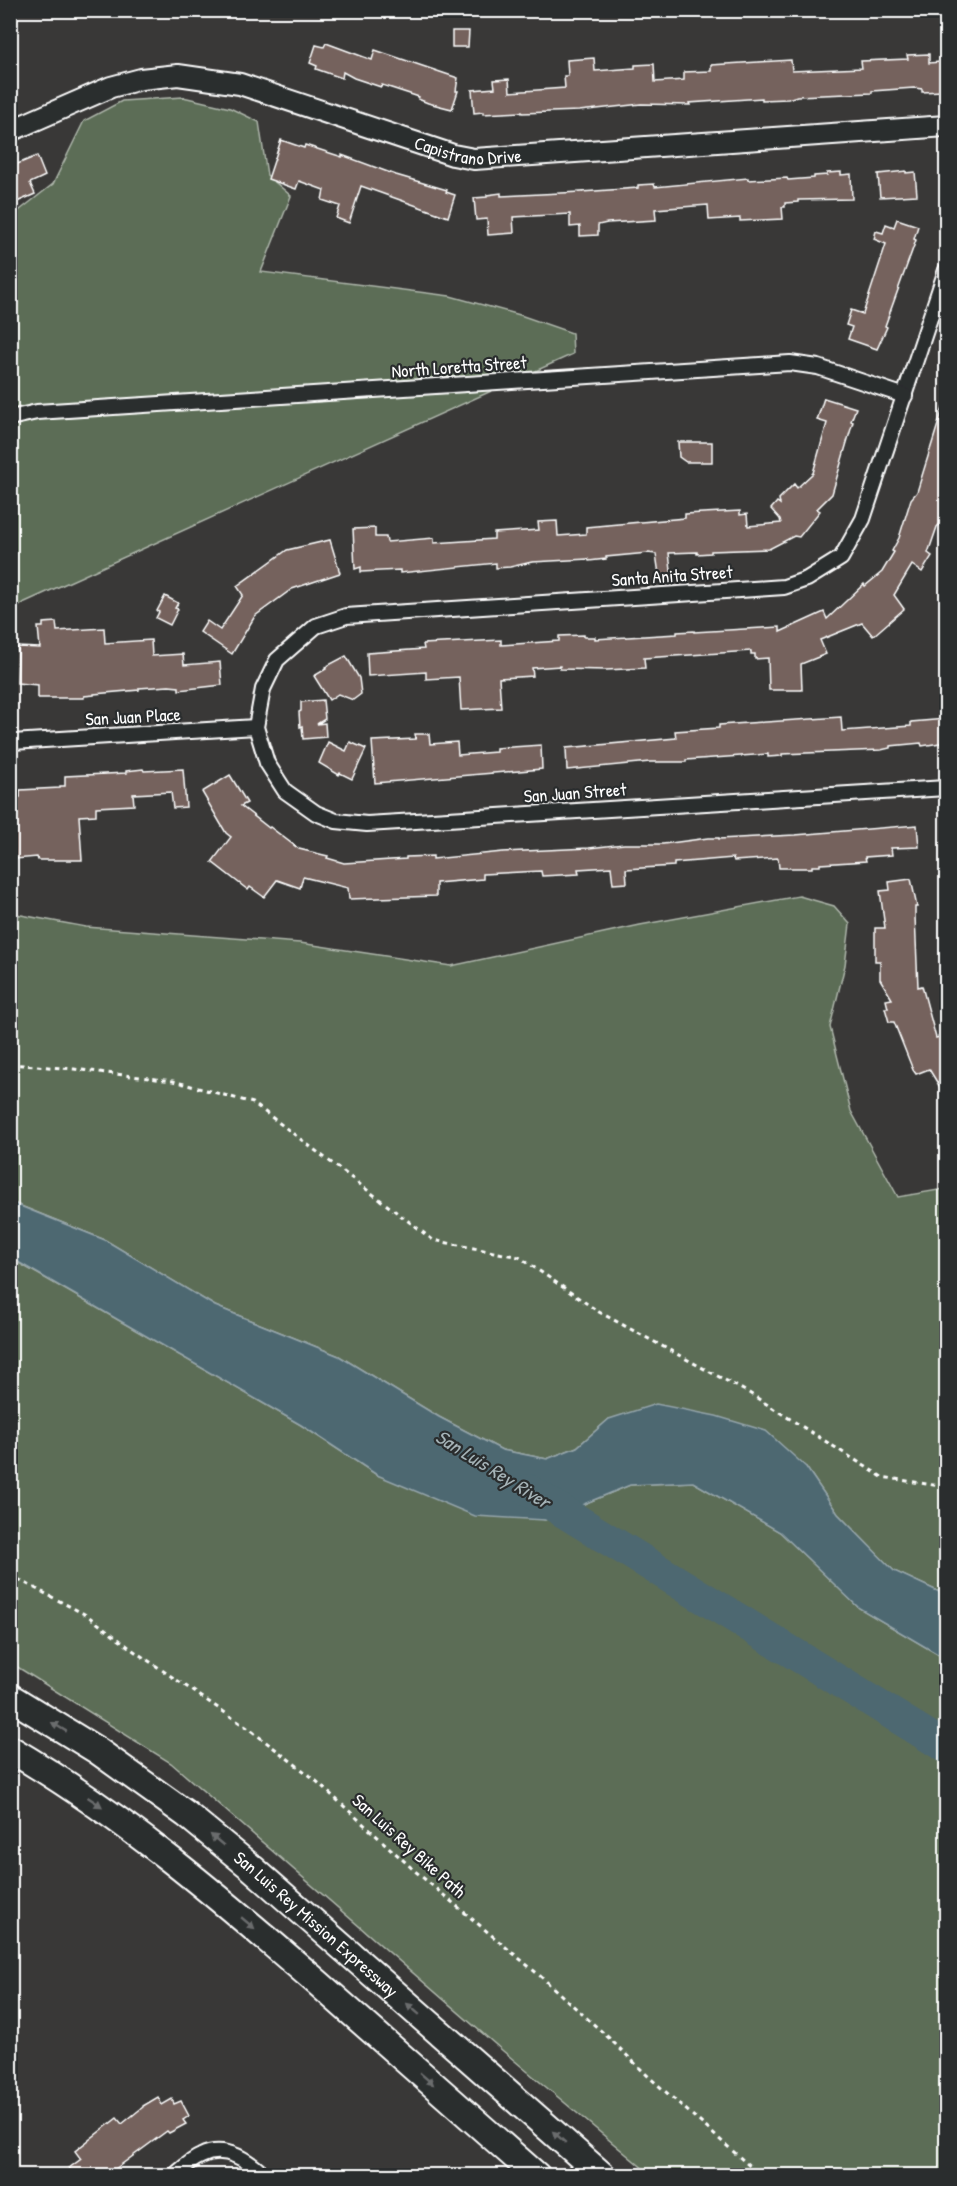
<svg xmlns="http://www.w3.org/2000/svg" width="957" height="2186" viewBox="0 0 957 2186" font-family="'Patrick Hand',sans-serif">
<rect width="100%" height="100%" fill="#393837"/>
<filter id="ink" filterUnits="userSpaceOnUse"><feTurbulence type="fractalNoise" baseFrequency=".0167" numOctaves="2"/><feDisplacementMap in="SourceGraphic" scale="12" xChannelSelector="R" yChannelSelector="G"/><feConvolveMatrix kernelMatrix="1 2 1 2 8 2 1 2 1" color-interpolation-filters="sRGB"/></filter>
<g filter="url(#ink)">
<g fill="#5c6d57" stroke="#aeb6ab" stroke-width="1.5">
<path d="M 183,97 L 230,108 L 259,122 L 267,175 L 291,196 L 261,272 L 450,296 L 520,315 L 572,333 L 573,354 L 25,602 L 11,612 L 11,217 L 53,184 L 84,121 L 122,101 Z"/>
<path d="M 799,896 L 834,906 L 850,924 L 845,965 L 830,1027 L 851,1111 L 898,1197 L 944,1189 L 946,1192 L 946,1595 L 894,1571 L 838,1514 L 806,1467 L 609,1419 L 577,1447 L 547,1459 L 502,1450 L 439,1417 L 339,1356 L 215,1306 L 105,1240 L 11,1202 L 10,913 L 86,927 L 300,943 L 451,966 L 640,925 Z"/>
<path d="M 10,1258 L 301,1425 L 377,1475 L 545,1520 L 630,1485 L 693,1482 L 780,1532 L 859,1608 L 946,1659 L 946,2175 L 651,2175 L 503,2051 L 171,1763 L 11,1663 Z"/>
</g>
<path fill="#4d6871" stroke="#94a4aa" stroke-width="1.5" d="M 10,1202 L 105,1240 L 215,1306 L 339,1356 L 439,1417 L 502,1450 L 547,1459 L 577,1447 L 609,1419 L 656,1404 L 716,1416 L 766,1431 L 806,1467 L 838,1514 L 894,1571 L 946,1595 L 946,1659 L 859,1608 L 780,1532 L 693,1482 L 630,1485 L 545,1520 L 475,1516 L 377,1475 L 301,1425 L 11,1258 Z"/>
<g fill="none" stroke-linecap="round" stroke-linejoin="round">
<path stroke="#4d6871" stroke-width="32" d="M 528,1490 L 946,1747"/>
</g>
<g fill="#74625d" stroke="#fff" stroke-width="1.5">
<path d="M 452,31 L 469,31 L 468,47 L 452,47 Z"/>
<path d="M 326,43 L 372,60 L 375,50 L 458,78 L 456,91 L 458,91 L 452,109 L 428,103 L 418,99 L 419,97 L 382,85 L 381,87 L 354,78 L 343,72 L 342,78 L 316,69 L 317,66 L 310,63 L 316,45 L 324,47 Z"/>
<path d="M 929,54 L 929,63 L 940,62 L 942,91 L 922,92 L 922,89 L 914,88 L 872,91 L 872,93 L 797,96 L 788,99 L 762,100 L 762,98 L 689,103 L 690,105 L 641,104 L 579,111 L 522,113 L 522,112 L 483,114 L 483,112 L 474,113 L 472,90 L 495,88 L 494,80 L 509,79 L 510,92 L 565,88 L 564,76 L 568,76 L 567,60 L 594,58 L 595,71 L 635,68 L 635,65 L 654,64 L 655,82 L 684,80 L 684,72 L 711,71 L 711,65 L 726,64 L 791,60 L 792,71 L 862,68 L 861,61 L 908,59 L 907,55 Z"/>
<path d="M 281,140 L 304,148 L 305,145 L 342,157 L 342,155 L 396,175 L 447,190 L 446,192 L 455,195 L 448,217 L 361,186 L 349,223 L 336,218 L 340,206 L 322,200 L 324,190 L 299,181 L 296,189 L 268,179 Z"/>
<path d="M 37,156 L 45,176 L 30,183 L 35,194 L 10,205 L 10,167 Z"/>
<path d="M 906,171 L 906,173 L 915,172 L 917,195 L 880,197 L 878,174 Z"/>
<path d="M 841,172 L 841,175 L 851,174 L 852,199 L 798,200 L 798,202 L 785,203 L 785,207 L 782,207 L 783,219 L 740,221 L 740,218 L 709,220 L 708,205 L 655,209 L 656,220 L 607,223 L 598,225 L 598,235 L 580,236 L 580,226 L 570,227 L 570,214 L 513,217 L 514,233 L 488,235 L 487,219 L 476,220 L 474,198 L 487,197 L 487,195 L 501,193 L 501,196 L 581,192 L 638,188 L 638,185 L 654,184 L 655,187 L 748,178 L 748,180 L 787,178 L 788,180 L 814,178 L 814,176 L 827,175 L 827,173 Z"/>
<path d="M 897,219 L 918,226 L 914,239 L 916,240 L 885,326 L 887,327 L 877,349 L 848,339 L 852,327 L 846,325 L 851,310 L 863,314 L 886,244 L 874,239 L 876,231 L 883,233 L 886,224 L 894,227 Z"/>
<path d="M 824,398 L 856,408 L 851,421 L 853,422 L 832,494 L 817,509 L 820,511 L 799,537 L 794,536 L 769,549 L 711,551 L 711,553 L 697,554 L 697,552 L 669,553 L 672,579 L 660,581 L 656,554 L 648,553 L 606,557 L 606,559 L 589,561 L 588,559 L 532,562 L 510,567 L 496,568 L 496,563 L 400,573 L 400,570 L 361,572 L 361,567 L 355,569 L 353,529 L 375,528 L 375,537 L 386,537 L 387,542 L 434,538 L 434,543 L 494,539 L 494,533 L 539,530 L 538,522 L 557,521 L 558,536 L 586,534 L 586,527 L 685,518 L 685,514 L 740,511 L 740,515 L 747,514 L 748,526 L 781,523 L 780,519 L 771,509 L 777,502 L 780,504 L 779,499 L 794,484 L 797,488 L 813,473 L 827,423 L 817,420 Z"/>
<path d="M 944,405 L 946,405 L 946,499 L 941,514 L 946,520 L 944,527 L 939,525 L 937,527 L 928,553 L 932,556 L 922,572 L 912,565 L 894,595 L 904,609 L 873,636 L 862,623 L 820,640 L 826,654 L 801,664 L 802,690 L 769,690 L 768,658 L 755,659 L 755,654 L 751,654 L 751,651 L 644,658 L 645,668 L 606,670 L 560,669 L 560,666 L 532,668 L 533,676 L 499,678 L 501,708 L 461,710 L 459,677 L 426,679 L 426,672 L 368,676 L 367,653 L 424,649 L 423,644 L 501,640 L 501,645 L 559,641 L 559,636 L 584,635 L 584,637 L 595,637 L 595,639 L 677,634 L 677,632 L 694,631 L 694,632 L 780,627 L 780,632 L 824,612 L 827,619 L 864,584 L 865,586 L 882,572 L 894,552 L 892,551 L 899,538 L 911,499 L 917,492 Z"/>
<path d="M 678,442 L 712,442 L 712,462 L 686,462 L 679,457 Z"/>
<path d="M 330,540 L 340,573 L 292,589 L 255,616 L 232,654 L 200,632 L 207,621 L 220,630 L 243,595 L 237,586 L 287,550 Z"/>
<path d="M 165,596 L 178,603 L 175,608 L 178,609 L 170,625 L 156,618 L 159,612 L 157,611 Z"/>
<path d="M 56,622 L 57,631 L 104,628 L 105,643 L 151,640 L 152,656 L 183,654 L 184,665 L 220,662 L 222,685 L 179,690 L 179,687 L 169,686 L 139,688 L 139,690 L 94,694 L 94,695 L 84,696 L 84,698 L 38,698 L 38,685 L 17,683 L 18,647 L 40,648 L 38,627 L 43,627 L 43,623 Z"/>
<path d="M 346,656 L 359,678 L 361,694 L 353,700 L 338,694 L 329,700 L 314,676 L 326,669 L 325,667 Z"/>
<path d="M 323,700 L 325,719 L 317,724 L 325,723 L 326,737 L 303,739 L 302,726 L 300,727 L 299,712 L 301,711 L 301,702 Z"/>
<path d="M 841,717 L 842,731 L 911,726 L 911,722 L 946,719 L 946,742 L 922,746 L 921,743 L 890,746 L 890,748 L 881,750 L 782,754 L 782,756 L 768,757 L 768,754 L 686,760 L 686,762 L 650,762 L 567,770 L 566,748 L 676,738 L 675,731 L 719,728 L 719,725 Z"/>
<path d="M 415,734 L 429,734 L 430,744 L 457,742 L 458,755 L 496,752 L 496,748 L 541,745 L 542,769 L 375,783 L 372,741 L 416,739 Z"/>
<path d="M 328,742 L 346,751 L 350,742 L 366,749 L 352,779 L 340,773 L 339,775 L 319,763 Z"/>
<path d="M 143,769 L 144,771 L 183,769 L 186,807 L 173,808 L 171,792 L 133,794 L 134,805 L 96,807 L 96,815 L 79,816 L 82,860 L 38,860 L 37,857 L 15,859 L 13,829 L 10,830 L 10,797 L 20,797 L 20,790 L 60,788 L 60,786 L 65,786 L 65,776 L 126,773 L 126,771 Z"/>
<path d="M 230,775 L 247,803 L 241,806 L 269,828 L 270,827 L 299,849 L 328,856 L 327,858 L 344,863 L 406,859 L 406,857 L 433,856 L 433,859 L 503,852 L 589,848 L 624,844 L 663,844 L 708,838 L 719,838 L 719,839 L 795,835 L 917,825 L 919,847 L 891,848 L 892,855 L 865,857 L 866,861 L 820,864 L 820,866 L 812,866 L 812,868 L 779,868 L 778,858 L 734,861 L 733,858 L 674,863 L 674,866 L 626,869 L 627,883 L 613,884 L 611,867 L 578,869 L 579,874 L 542,876 L 541,871 L 483,874 L 483,879 L 436,883 L 436,896 L 349,899 L 348,888 L 303,877 L 300,888 L 277,880 L 264,897 L 250,887 L 248,890 L 212,862 L 231,837 L 226,833 L 202,792 Z"/>
<path d="M 911,879 L 917,907 L 915,907 L 915,916 L 918,987 L 922,986 L 936,1038 L 939,1037 L 946,1055 L 946,1097 L 929,1069 L 916,1074 L 913,1070 L 894,1022 L 889,1022 L 885,1008 L 888,1008 L 886,1000 L 892,999 L 880,979 L 880,961 L 875,961 L 875,928 L 885,928 L 880,891 L 890,890 L 889,882 Z"/>
<path d="M 158,2097 L 162,2105 L 172,2099 L 174,2104 L 181,2101 L 189,2116 L 183,2120 L 186,2124 L 169,2133 L 167,2131 L 107,2175 L 75,2175 L 69,2168 L 81,2159 L 75,2151 L 117,2118 L 122,2124 L 143,2107 L 143,2106 Z"/>
</g>
<g fill="none" stroke-linecap="round" stroke-linejoin="round">
<g stroke="#fff" stroke-width="18">
<g id="street">
<path d="M 946,270 L 863,519 L 841,558 L 807,579 L 784,587 L 346,616 L 316,626 L 277,660 L 263,689 L 256,727 L 267,763 L 285,791 L 316,813 L 336,821 L 367,824 L 946,788"/>
<path d="M 10,418 L 37,412 L 790,363 L 818,367 L 905,396"/>
<path d="M 12,742 L 256,727"/>
<path d="M 174,2176 C 182,2169 191,2160 201,2156 C 225,2144 248,2160 265,2176"/>
</g>
</g>
<g stroke="#fff" stroke-width="24">
<g id="secondary">
<path id="s1" d="M 10,131 L 111,87 L 141,79 L 178,75 L 240,84 L 453,155 L 474,159 L 946,126"/>
</g>
</g>
<g stroke="#fff" stroke-width="30">
<g id="highway">
<path id="s2" d="M 10,1697 L 98,1751 L 186,1814 L 252,1868 L 603,2176"/>
<path d="M 10,1749 C 124,1816 219,1897 318,1983 C 391,2047 464,2111 537,2176"/>
</g>
</g>
<g stroke="#fff" stroke-width="3" stroke-dasharray="4.5 4.5" stroke-linecap="butt">
<path d="M 10,1064 L 74,1069 L 173,1081 L 253,1103 L 433,1240 L 519,1257 L 599,1312 L 749,1393 L 882,1477 L 946,1487"/>
<path d="M 10,1575 L 88,1616 L 134,1651 L 249,1729 L 313,1778 L 415,1871 L 539,1975 L 610,2039 L 649,2077 L 761,2176"/>
</g>
<use href="#street" stroke="#2a2d2e" stroke-width="14"/>
<use href="#secondary" stroke="#2a2d2e" stroke-width="20"/>
<use href="#highway" stroke="#2a2d2e" stroke-width="26"/>
</g>
<defs><path id="oneway-solid" d="M-6-.8H1V-3.2L6.5 0L1 3.2V.8H-6Z" transform="scale(1.5)"/></defs>
<g fill="#6a6c6d">
<use href="#oneway-solid" transform="translate(59 1727) rotate(-149)"/>
<use href="#oneway-solid" transform="translate(95 1802) rotate(34)"/>
<use href="#oneway-solid" transform="translate(217 1840) rotate(-140)"/>
<use href="#oneway-solid" transform="translate(248 1923) rotate(40)"/>
<use href="#oneway-solid" transform="translate(413 2009) rotate(-139)"/>
<use href="#oneway-solid" transform="translate(427 2079) rotate(41)"/>
<use href="#oneway-solid" transform="translate(559 2137) rotate(-139)"/>
</g>
</g>
<g text-anchor="middle" stroke-width="4.5" stroke-linejoin="round" paint-order="stroke">
<g font-size="18" fill="#fff" stroke="#2a2d2e">
<text dy="6" stroke="none"><textPath href="#s1" startOffset="480">Capistrano Drive</textPath></text>
<text transform="translate(459 367) rotate(-4)" y="6">North Loretta Street</text>
<text transform="translate(672 576) rotate(-4)" y="6">Santa Anita Street</text>
<text transform="translate(133 717) rotate(-3)" y="6">San Juan Place</text>
<text transform="translate(575 793) rotate(-4)" y="6">San Juan Street</text>
<text transform="translate(409 1846) rotate(42)" y="6">San Luis Rey Bike Path</text>
<text dy="6" stroke="none"><textPath href="#s2" startOffset="382">San Luis Rey Mission Expressway</textPath></text>
</g>
<g font-size="20" font-style="italic" fill="#a6b4b8" stroke="#2a2d2e">
<text transform="translate(493 1469) rotate(32)" y="7">San Luis Rey River</text>
</g>
</g>
<rect width="957" height="2186" fill="none" stroke="#2a2d2e" stroke-width="36"/>
<rect x="18" y="18" width="921" height="2150" fill="none" stroke="#fff" stroke-width="2" filter="url(#ink)"/>
</svg>
